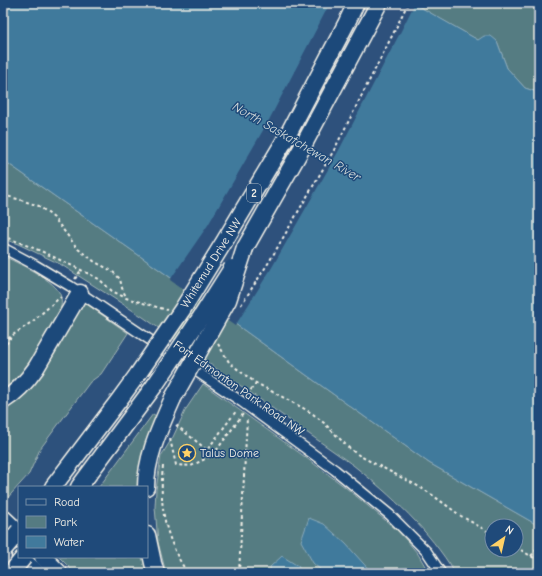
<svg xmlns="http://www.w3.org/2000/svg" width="542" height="576" viewBox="0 0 542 576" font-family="'Comic Neue',sans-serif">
<rect width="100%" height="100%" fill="#2d517c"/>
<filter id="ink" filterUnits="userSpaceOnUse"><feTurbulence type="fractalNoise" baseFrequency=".025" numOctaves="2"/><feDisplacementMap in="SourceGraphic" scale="8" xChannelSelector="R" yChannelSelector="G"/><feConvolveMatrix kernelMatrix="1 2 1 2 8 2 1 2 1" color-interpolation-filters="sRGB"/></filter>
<g filter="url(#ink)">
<g fill="#557b82" stroke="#a4b6b5" fill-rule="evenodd">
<path d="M 415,3 L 539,3 L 539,91 L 537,92 L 525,88 L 507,68 L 497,41 L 478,40 L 414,4 Z"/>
<path d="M 3,160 L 167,275 L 429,463 L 539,526 L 539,573 L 455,573 C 429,530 392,496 353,465 L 143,317 L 60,264 L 18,244 L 3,239 ZM 492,526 L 516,526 L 516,550 L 492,550 Z"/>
<path d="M 3,256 C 16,262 52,279 59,292 C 62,298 62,304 60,310 L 32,359 L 21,375 L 3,392 Z"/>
<path d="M 81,303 L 85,303 L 128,333 L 101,374 L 90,382 L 40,449 L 29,474 L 3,503 L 3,410 L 14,402 Z"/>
<path d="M 203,384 L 301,454 L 345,487 L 385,520 L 397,530 L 408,542 L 418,554 L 429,573 L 166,573 L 158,542 L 155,507 L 156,490 L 161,456 L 173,437 L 186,409 Z"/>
<path d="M 153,414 L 156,416 L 150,433 L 140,487 L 99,487 Z"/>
<path d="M 59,557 L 145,557 L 149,573 L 75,573 Z"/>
</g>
<g fill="#417a9c" stroke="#89aaba">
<path d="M 3,3 L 413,3 L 478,40 L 484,36 L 491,36 L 497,41 L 507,68 L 525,88 L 537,92 L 539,91 L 539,526 L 429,463 L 167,275 L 3,160 Z"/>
<path d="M 309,518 L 324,524 L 346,544 L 372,573 L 324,573 L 313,563 L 301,541 Z"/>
<path d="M 282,556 L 298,566 L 302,573 L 271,573 L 270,567 Z"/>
</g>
<path fill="#2d517c" d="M 330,3 L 415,3 L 400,33 L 338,152 L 271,269 L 235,326 L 170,280 L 208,225 L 269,120 Z"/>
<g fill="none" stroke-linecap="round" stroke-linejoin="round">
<g stroke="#f4f1e8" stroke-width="12">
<path id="street" d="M 3,248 L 35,265 L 70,286 L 242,402 L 335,470 L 390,515 L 427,552 L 441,573"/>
</g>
<g stroke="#f4f1e8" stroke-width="19">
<g id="highway">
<path d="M 245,248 L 303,146 L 379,3"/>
<path d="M 3,401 C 16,393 27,381 36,368 L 80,293"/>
<path d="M 53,487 L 119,400 L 138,374"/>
<path d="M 79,487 L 155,385"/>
<path d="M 146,487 C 146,456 161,426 173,398"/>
<path d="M 3,518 L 19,533"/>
<path d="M 147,535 L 153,563 L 156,573"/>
<path d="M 20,557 L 37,573"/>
<path d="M 43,557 L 59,573"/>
</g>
</g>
<g stroke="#f4f1e8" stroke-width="2" stroke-dasharray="3 3" stroke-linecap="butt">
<path d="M 3,195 L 21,200 L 39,206 L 54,218 L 78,249 L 95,262 L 112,271 L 120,279 L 122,288 L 126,297"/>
<path d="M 3,236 L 41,251 L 81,270 L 99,279 L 112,291 L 126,298 L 167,310"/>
<path d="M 75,279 L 81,270"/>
<path d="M 3,342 L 33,321 L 57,300 L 59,299 L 61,297"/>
<path d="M 218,344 L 229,362 L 241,372 L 256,383 L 303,408 L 313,414 L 324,423 L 350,449 L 360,456 L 416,485 L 431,494 L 461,516 L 492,534"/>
<path d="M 3,349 L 11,337"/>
<path d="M 247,395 L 256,383"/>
<path d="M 176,425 L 207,450 L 237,410"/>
<path d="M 170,439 L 176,465 L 191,466 L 213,455 L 243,414"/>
<path d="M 163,466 C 160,494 162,522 174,548 C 177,557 183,565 187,573"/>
<path d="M 516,547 L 539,561"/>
<path d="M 531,556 L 539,547"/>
<path d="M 239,573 L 247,418"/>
</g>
<use href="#street" stroke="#1f4a7a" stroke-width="9"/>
<use href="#highway" stroke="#1f4a7a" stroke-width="16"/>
<g stroke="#f4f1e8" stroke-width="19" stroke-linecap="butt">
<g id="highway-bridge">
<path d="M 138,374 L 182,310 L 224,242 L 285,140 L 346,24 L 356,3"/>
<path d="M 155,385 L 201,317 L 232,268"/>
<path d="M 173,398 L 228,300 L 245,248"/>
<path d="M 3,550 L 19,531"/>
<path d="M 11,573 L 24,557"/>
</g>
</g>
<path stroke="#f4f1e8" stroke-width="2" stroke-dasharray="3 3" stroke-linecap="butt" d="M 241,305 L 269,262 L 334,150 L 395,30 L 408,3"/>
<use href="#highway-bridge" stroke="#1f4a7a" stroke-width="16"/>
</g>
</g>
<defs>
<g id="sight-ring" transform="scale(0.9)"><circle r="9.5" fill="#1f4a7a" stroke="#ffd166" stroke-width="1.5"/><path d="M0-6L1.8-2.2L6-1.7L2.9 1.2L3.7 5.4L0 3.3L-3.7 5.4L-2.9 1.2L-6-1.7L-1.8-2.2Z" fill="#ffd166"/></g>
</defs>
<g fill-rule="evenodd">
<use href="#sight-ring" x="187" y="453"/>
</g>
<g text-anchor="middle" stroke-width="3" stroke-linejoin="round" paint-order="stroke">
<rect fill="#1f4a7a" stroke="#b4bfc7" stroke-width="1" x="247" y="184" width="14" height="18" rx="3"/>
<g font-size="11" font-weight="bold" fill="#f4f1e8">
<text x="254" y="197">2</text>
</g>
<g font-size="12" fill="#f4f1e8" stroke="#1f4a7a">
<text transform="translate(211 263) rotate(-58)" y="4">Whitemud Drive NW</text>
<text transform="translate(239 388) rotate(35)" y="4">Fort Edmonton Park Road NW</text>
</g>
<g font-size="12" fill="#f4f1e8" stroke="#1f4a7a" text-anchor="start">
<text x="200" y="457">Talus Dome</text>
</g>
<g font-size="13" font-style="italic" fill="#d9dfdd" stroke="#1f4a7a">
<text transform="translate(297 141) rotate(30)" y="5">North Saskatchewan River</text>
</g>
</g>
<rect width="542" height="576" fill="none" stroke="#1f4a7a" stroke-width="16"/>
<rect x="8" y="8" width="526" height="560" fill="none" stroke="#f4f1e8" stroke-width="1.5" filter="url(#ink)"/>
<rect x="18" y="486" width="130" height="72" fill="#1f4a7a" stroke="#748da6"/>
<rect x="26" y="499" width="20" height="6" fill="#1f4a7a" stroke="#748da6"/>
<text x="54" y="506" font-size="12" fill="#f4f1e8">Road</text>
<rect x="26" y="516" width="20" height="12" fill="#557b82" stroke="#748da6"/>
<text x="54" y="526" font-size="12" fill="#f4f1e8">Park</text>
<rect x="26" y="536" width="20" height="12" fill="#417a9c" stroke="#748da6"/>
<text x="54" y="546" font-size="12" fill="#f4f1e8">Water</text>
<g transform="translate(504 538) rotate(34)"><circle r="19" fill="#1f4a7a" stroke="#748da6"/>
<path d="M0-3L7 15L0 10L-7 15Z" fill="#ffd166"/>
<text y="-6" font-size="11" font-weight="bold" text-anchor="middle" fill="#f4f1e8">N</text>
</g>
</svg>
